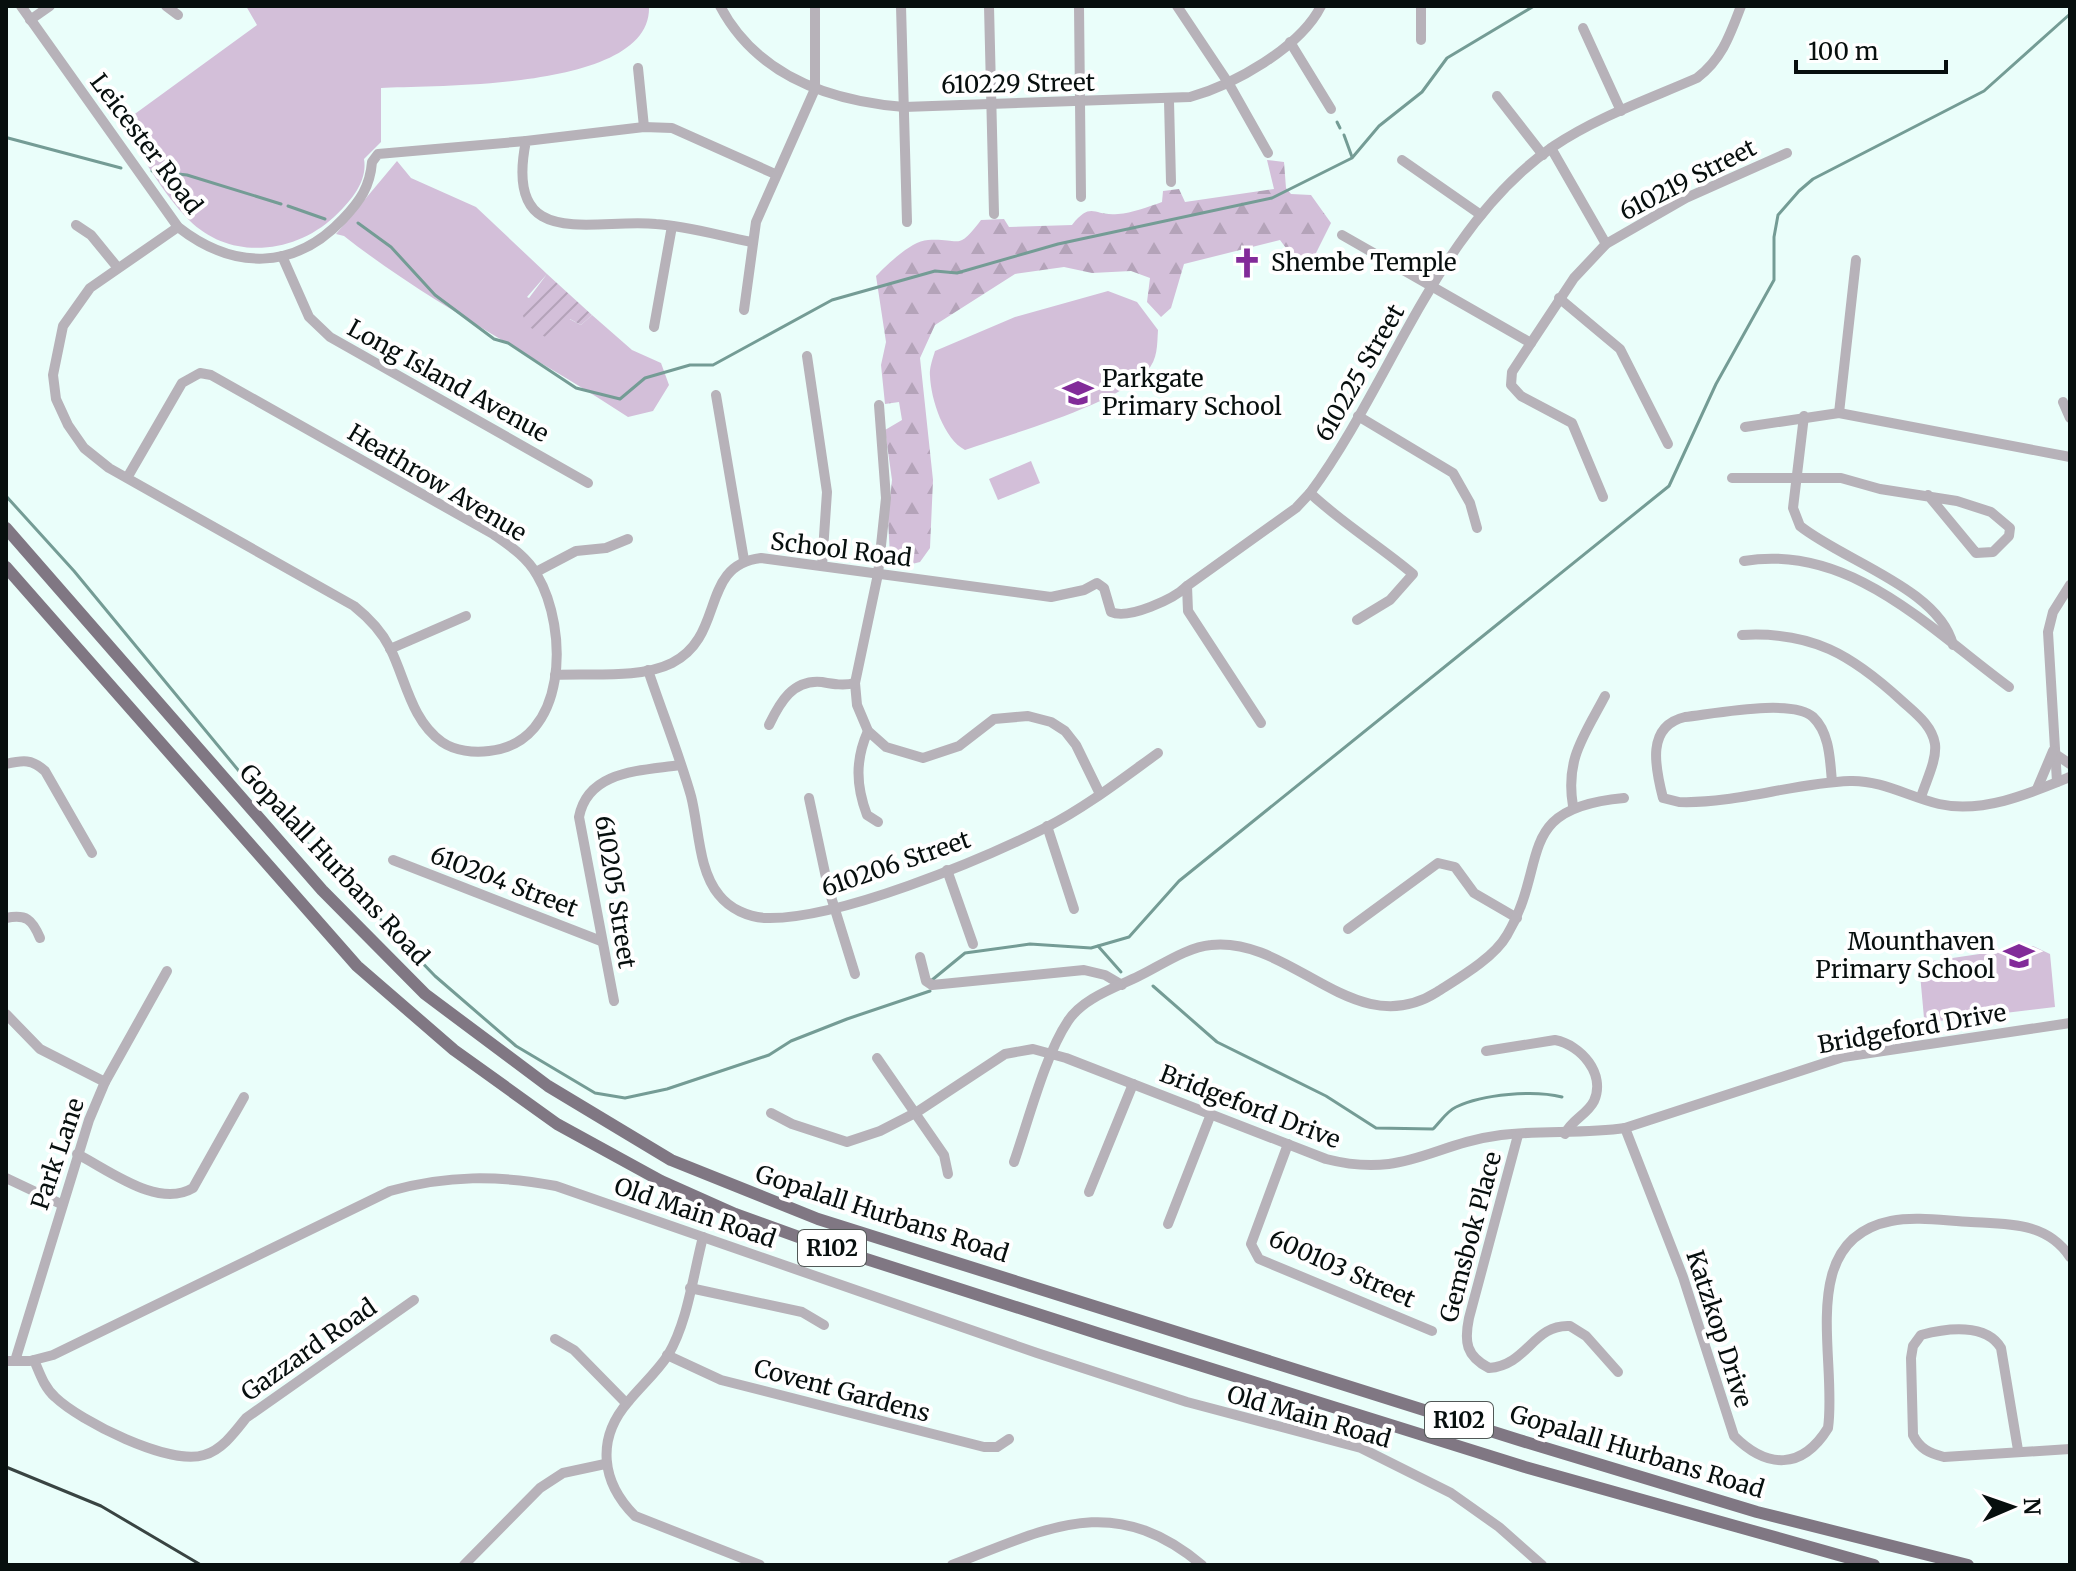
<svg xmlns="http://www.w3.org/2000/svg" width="2076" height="1571" viewBox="0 0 2076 1571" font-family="Merriweather,serif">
<defs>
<pattern id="forest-firs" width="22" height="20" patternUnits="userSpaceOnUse" patternTransform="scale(2)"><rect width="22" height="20" fill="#d3bfd9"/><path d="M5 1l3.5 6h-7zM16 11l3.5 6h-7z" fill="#b4a3b9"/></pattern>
<pattern id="garden-furrows" width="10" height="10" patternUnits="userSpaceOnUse" patternTransform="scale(2)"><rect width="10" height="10" fill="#d3bfd9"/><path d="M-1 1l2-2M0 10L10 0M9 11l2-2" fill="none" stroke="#b4a3b9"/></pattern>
</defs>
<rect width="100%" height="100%" fill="#eafefa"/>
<g fill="#d3bfd9">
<path d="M 246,6 L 649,6 C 653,91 436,85 381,88 L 381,142 L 364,159 C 368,182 350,202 334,217 C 294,254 230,261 189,220 C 162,193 142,155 121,124 L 257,25 Z"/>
<path d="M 397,161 L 411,178 L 476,207 L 547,274 L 527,297 L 581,325 L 592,315 L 632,350 L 661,363 L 669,385 L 653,411 L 628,417 C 534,355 432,305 344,236 L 336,234 Z"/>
<path d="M 1108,291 L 1137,302 L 1158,330 C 1157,345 1158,359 1147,371 C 1117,404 1011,434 965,450 C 944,439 931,400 930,376 C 929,368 933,358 935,351 L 1015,317 Z"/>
<path d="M 1031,461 L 1040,483 L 998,500 L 989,479 Z"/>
<path d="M 2033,946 L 2050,954 L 2055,1007 L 1930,1022 L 1924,1018 L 1919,963 Z"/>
</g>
<path fill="url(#forest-firs)" d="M 1267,160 L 1284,162 L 1286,188 L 1291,194 L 1311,195 L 1331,223 L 1315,255 L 1300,267 L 1280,240 L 1184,264 L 1171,308 L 1161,317 L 1147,302 L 1150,278 L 1131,271 L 1092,273 L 1064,267 L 1015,274 L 935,325 L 920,358 L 933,480 L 930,548 L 920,562 L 904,566 L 890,556 L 888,519 L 892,480 L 885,430 L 902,420 L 899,402 L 885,404 L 881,365 L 886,342 L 876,276 C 888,264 911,241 928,240 C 961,238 957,252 981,220 L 1004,219 L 1009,227 L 1072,225 C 1092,200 1094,217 1118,214 C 1132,213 1148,207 1162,202 L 1163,191 L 1179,189 L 1185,202 L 1274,189 Z"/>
<path fill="url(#garden-furrows)" d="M 547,274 L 592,315 L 581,325 L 570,319 L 553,342 L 528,326 L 520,310 Z"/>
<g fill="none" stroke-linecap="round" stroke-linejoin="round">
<g stroke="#749c95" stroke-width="3">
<path d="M 1337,122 L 1340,128"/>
<path d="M 1344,135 L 1352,157"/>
<path d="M 8,138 L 121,168"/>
<path d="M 152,171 L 187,175 L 281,204"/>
<path d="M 288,206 L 325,219"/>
<path d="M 358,223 L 391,247 L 435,295 L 494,339 L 508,343 L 576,388 L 620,399 L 645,378 L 690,365 L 713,365 L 832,300 L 935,271 L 957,273 L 1058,244 L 1272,198 L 1352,158 L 1379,126 L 1422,92 L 1447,58 L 1534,6"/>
<path d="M 6,496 L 74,571 L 248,782 L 435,976 L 516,1046 L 595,1093 L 625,1098 L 667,1089 L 769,1055 L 791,1041 L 847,1019 L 930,991"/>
<path d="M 1098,946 L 1121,972"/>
<path d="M 932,980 L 965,953 L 1030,944 L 1091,948 L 1129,937 L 1179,881 L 1669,486 L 1716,384 L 1774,280 L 1774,237 L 1778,215 L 1799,191 L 1813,179 L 1984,91 L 2070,14"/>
<path d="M 1153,986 L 1217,1042 L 1326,1096 L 1376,1128 L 1433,1129 C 1440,1122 1447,1111 1456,1107 C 1483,1094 1534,1090 1562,1097"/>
</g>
<g stroke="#b7b2b9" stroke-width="10">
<path d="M 21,6 L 178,227 C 233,270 294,271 343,219 C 360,201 370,187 372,162 L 378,154 L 526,141"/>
<path d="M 166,6 L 178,15"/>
<path d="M 720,6 C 757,76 830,101 904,107 L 1190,97 C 1233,85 1300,48 1321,6"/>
<path d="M 901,6 L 907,222"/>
<path d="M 989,6 L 994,214"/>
<path d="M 1079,6 L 1081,197"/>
<path d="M 1177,6 L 1229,84 L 1268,153"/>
<path d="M 30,20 L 50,6"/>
<path d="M 1583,28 L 1621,111"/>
<path d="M 1421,40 L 1421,6"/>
<path d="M 1290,42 L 1331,109"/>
<path d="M 638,68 L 644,127"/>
<path d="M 1497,96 L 1543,155"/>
<path d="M 1169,101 L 1171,182"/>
<path d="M 1551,148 L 1606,244"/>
<path d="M 1402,160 L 1481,215"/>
<path d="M 76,225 L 91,235 L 118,268"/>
<path d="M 1342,235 L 1531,343 L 1574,278 L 1606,244 L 1686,198 L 1787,153"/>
<path d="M 752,242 C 720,236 688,226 656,224 C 592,218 503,253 526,141 L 644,127 L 672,128 L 775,174"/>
<path d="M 282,256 L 309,317 L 330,337 L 588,483"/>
<path d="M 1559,298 L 1620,349 L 1668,444"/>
<path d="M 744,310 L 756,222 L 815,89 L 815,6"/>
<path d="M 654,327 L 672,226"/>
<path d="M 1531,343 L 1512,372 L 1511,385 L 1521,396 L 1572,423 L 1603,497"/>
<path d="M 807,356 L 827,492 L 822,566"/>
<path d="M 716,395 L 744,560"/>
<path d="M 2063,402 L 2070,418"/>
<path d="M 879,405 L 886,498 L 878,574 L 855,683 L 857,705 L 868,731 L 886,747 L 923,758 L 959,746 L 994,719 L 1028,716 L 1051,722 L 1065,731 L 1076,745 L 1100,794"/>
<path d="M 1839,413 L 1856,260"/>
<path d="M 1358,416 L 1453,473 L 1470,503 L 1477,528"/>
<path d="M 1804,416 L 1793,508 L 1800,526 C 1844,561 1939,589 1953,645"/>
<path d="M 1745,427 L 1839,413 L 2070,457"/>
<path d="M 127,478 L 182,383 L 200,373 L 211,375 L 493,534 C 510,546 527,557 537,575 C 569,629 568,743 489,751 C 474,753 455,751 442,742 C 411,720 406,680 390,648 C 381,630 369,618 354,606 L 109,468 L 84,448 L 68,425 L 56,399 L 53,375 L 63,326 L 90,288 L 178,227"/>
<path d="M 1732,478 L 1841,478 L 1880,489 L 1957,501 L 1991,512 L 2010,528 L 2009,536 L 1993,552 L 1976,553 L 1928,495"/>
<path d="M 1310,493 C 1343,524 1380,546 1413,574 L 1390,600 L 1357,620"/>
<path d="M 1744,561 C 1850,543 1931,630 2009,687"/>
<path d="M 536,572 L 576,551 L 606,548 L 628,539"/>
<path d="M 1742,635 C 1812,631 1852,655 1902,701 C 1915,713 1932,725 1935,744 C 1937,760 1926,781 1921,797"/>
<path d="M 390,649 L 466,616"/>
<path d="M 648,670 C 662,712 679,754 691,796 C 699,827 698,870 719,895 C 730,909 748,917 766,918 C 838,920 981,860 1047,827 C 1086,807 1122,779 1158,753"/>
<path d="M 555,675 C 590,673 640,679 672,663 C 726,636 699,565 761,558 L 1051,597 L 1084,590 L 1097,583 L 1104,588 L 1111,612 C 1128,620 1174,599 1187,586"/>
<path d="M 1261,723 L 1188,611 L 1187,586 L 1296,508 L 1310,493 C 1391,384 1438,225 1554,146 C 1597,117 1649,99 1697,78 C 1722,59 1730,35 1741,6"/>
<path d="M 769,725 C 780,702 793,679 822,682 C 833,684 844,686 855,683"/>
<path d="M 868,731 C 855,760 856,786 867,815 L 878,822"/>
<path d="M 2055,754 L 2070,764"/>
<path d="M 6,764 C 23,760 32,759 45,771 L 92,853"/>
<path d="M 1832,782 C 1830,761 1830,733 1813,717 C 1793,698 1713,714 1685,717 C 1646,726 1655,767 1663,798 L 1679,802 C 1736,804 1793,783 1850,781 C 1882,780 1909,797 1939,804 C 1982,814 2031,793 2070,777"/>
<path d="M 2057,782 L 2048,632 L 2053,612 L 2070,585"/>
<path d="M 2037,789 L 2053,751"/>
<path d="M 809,798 L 828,887 L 855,974"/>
<path d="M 1573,806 C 1565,759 1584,736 1605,696"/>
<path d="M 1047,826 L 1074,909"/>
<path d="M 393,860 L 601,941"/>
<path d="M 947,870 L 973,944"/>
<path d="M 6,918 C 26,914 32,919 40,938"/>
<path d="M 1348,929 L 1438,863 L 1455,867 L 1474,893 L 1517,918"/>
<path d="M 920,957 L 926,981 L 932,985 L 1084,970 L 1105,975 L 1122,985"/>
<path d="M 614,1001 L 579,817 C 588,770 641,771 680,765"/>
<path d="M 6,1014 L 40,1049 L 105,1082"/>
<path d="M 1486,1051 L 1555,1040 C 1581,1045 1606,1074 1594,1101 C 1587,1115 1571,1120 1565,1134"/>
<path d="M 877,1058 L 944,1155 L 948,1174"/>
<path d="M 771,1113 L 792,1124 L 847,1142 L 880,1131 L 917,1112 L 1005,1054 L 1033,1049 L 1066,1058 L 1326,1159 C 1405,1179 1431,1144 1501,1135 C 1542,1130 1584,1134 1625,1128 L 1843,1057 L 2070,1023"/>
<path d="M 1625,1128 L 1683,1277 L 1734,1436 C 1767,1469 1802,1470 1828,1428 C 1838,1360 1795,1240 1891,1221 C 1916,1216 1946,1221 1971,1222 C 2008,1224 2047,1222 2070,1257"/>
<path d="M 1518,1135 L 1469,1318 C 1464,1342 1466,1356 1489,1368 C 1528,1365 1533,1324 1570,1326 L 1586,1336 L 1618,1372"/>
<path d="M 1288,1144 L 1251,1244 L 1259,1259 L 1432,1331"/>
<path d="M 77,1154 C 109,1170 158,1209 193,1188 L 244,1097"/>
<path d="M 1014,1162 C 1028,1122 1045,1055 1068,1021 C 1083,998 1115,988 1139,976 C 1160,966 1187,947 1211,945 C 1292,936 1355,1044 1437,992 C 1459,978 1494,958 1507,935 C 1550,863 1512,808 1624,798"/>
<path d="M 6,1178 L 61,1204"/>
<path d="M 1089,1192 L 1133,1084"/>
<path d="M 1168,1224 L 1211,1114"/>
<path d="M 703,1237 C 693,1275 688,1321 668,1355 C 657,1372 641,1386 628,1402 C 596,1439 601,1482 635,1516 L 760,1565"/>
<path d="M 690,1288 L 802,1312 L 824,1325"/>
<path d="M 555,1339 L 574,1350 L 626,1403"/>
<path d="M 667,1355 L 721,1380 L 984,1447 L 997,1447 L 1009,1439"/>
<path d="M 34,1360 C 40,1374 44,1387 55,1397 C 80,1421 169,1466 204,1455 C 222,1450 235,1432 246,1418 L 414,1300"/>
<path d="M 6,1361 L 30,1361 L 53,1355 L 390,1191 C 447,1175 498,1175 556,1186 L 1037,1353 L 1187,1402 L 1361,1448 L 1451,1493 L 1499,1527 L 1542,1565"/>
<path d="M 15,1361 L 89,1120 L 105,1082 L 167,971"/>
<path d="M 2018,1450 L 2001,1348 C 1986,1323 1947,1328 1921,1335 L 1913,1346 L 1911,1358 L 1913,1435 C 1920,1449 1929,1453 1944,1457 L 2070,1449"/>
<path d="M 464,1565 L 540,1488 L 563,1473 L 605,1464"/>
<path d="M 952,1565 C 1047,1529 1112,1490 1202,1565"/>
</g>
<g stroke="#807783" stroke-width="12">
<path d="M 6,528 L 322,890 L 425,994 L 548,1086 L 671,1160 L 818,1219 L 1519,1440 L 1757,1512 L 1968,1565"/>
<path d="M 6,567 L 357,966 L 454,1050 L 557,1124 L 661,1181 L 735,1214 L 807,1240 L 1100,1334 L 1525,1467 L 1874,1565"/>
</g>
<path stroke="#394442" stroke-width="3" d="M 6,1467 L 101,1506 L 201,1565"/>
</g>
<defs>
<g id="church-bare" transform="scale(2.4)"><path d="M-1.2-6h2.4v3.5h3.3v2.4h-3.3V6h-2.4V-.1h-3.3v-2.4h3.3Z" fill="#822b99" stroke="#fff" stroke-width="2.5" paint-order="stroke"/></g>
<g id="school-bare" transform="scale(2.4)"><path d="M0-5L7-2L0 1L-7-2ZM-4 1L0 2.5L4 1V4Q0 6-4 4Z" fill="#822b99" stroke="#fff" stroke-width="2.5" paint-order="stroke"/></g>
</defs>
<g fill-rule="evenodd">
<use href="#church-bare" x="1247" y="263"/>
<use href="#school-bare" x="1078" y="393"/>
<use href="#school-bare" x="2019" y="956"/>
</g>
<g text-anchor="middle" stroke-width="8" stroke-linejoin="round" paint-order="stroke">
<g fill="#fff" stroke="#515756" stroke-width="2">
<rect x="798" y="1230" width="68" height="36" rx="6"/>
<rect x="1425" y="1402" width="68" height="36" rx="6"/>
</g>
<g font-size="22" font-weight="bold" fill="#070f0e">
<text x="832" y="1256">R102</text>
<text x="1459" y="1428">R102</text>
</g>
<g font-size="24" fill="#070f0e" stroke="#fff">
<text transform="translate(1018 84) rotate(-1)" y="8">610229 Street</text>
<text transform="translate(146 144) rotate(53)" y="8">Leicester Road</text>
<text transform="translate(1688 180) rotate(-27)" y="8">610219 Street</text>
<text transform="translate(1360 373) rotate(-60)" y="8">610225 Street</text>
<text transform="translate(448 381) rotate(29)" y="8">Long Island Avenue</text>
<text transform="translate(437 483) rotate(31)" y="8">Heathrow Avenue</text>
<text transform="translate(841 550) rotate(7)" y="8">School Road</text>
<text transform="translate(896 864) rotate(-19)" y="8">610206 Street</text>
<text transform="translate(334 865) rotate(47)" y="8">Gopalall Hurbans Road</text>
<text transform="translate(504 882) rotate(21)" y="8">610204 Street</text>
<text transform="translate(615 892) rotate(81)" y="8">610205 Street</text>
<text transform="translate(1912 1029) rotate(-10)" y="8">Bridgeford Drive</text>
<text transform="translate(1250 1107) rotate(21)" y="8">Bridgeford Drive</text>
<text transform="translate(58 1154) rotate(-71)" y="8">Park Lane</text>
<text transform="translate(695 1213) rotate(19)" y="8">Old Main Road</text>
<text transform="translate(882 1214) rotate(18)" y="8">Gopalall Hurbans Road</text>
<text transform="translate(1471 1237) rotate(-75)" y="8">Gemsbok Place</text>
<text transform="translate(1342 1269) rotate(24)" y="8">600103 Street</text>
<text transform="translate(1719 1329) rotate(72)" y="8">Katzkop Drive</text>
<text transform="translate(309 1350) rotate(-35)" y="8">Gazzard Road</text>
<text transform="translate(842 1391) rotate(15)" y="8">Covent Gardens</text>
<text transform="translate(1309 1417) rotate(16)" y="8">Old Main Road</text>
<text transform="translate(1637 1452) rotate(17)" y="8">Gopalall Hurbans Road</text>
</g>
<g font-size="24" fill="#070f0e" stroke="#fff" text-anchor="start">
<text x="1271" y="271">Shembe Temple</text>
<text x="1102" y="387">Parkgate<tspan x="1102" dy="28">Primary School</tspan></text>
<text x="1995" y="950" text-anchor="end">Mounthaven<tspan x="1995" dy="28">Primary School</tspan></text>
</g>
</g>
<rect width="2076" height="1571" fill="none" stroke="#070f0e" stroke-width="16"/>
<g transform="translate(2012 1507) rotate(88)" stroke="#ffffff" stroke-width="6" paint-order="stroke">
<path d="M0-6L14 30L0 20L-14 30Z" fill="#070f0e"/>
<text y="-12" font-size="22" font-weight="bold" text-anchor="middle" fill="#070f0e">N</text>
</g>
<path d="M1796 60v12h150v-12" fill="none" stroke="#070f0e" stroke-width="4"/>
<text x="1808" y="60" font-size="24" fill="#070f0e" stroke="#ffffff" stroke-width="6" paint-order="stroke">100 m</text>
</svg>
